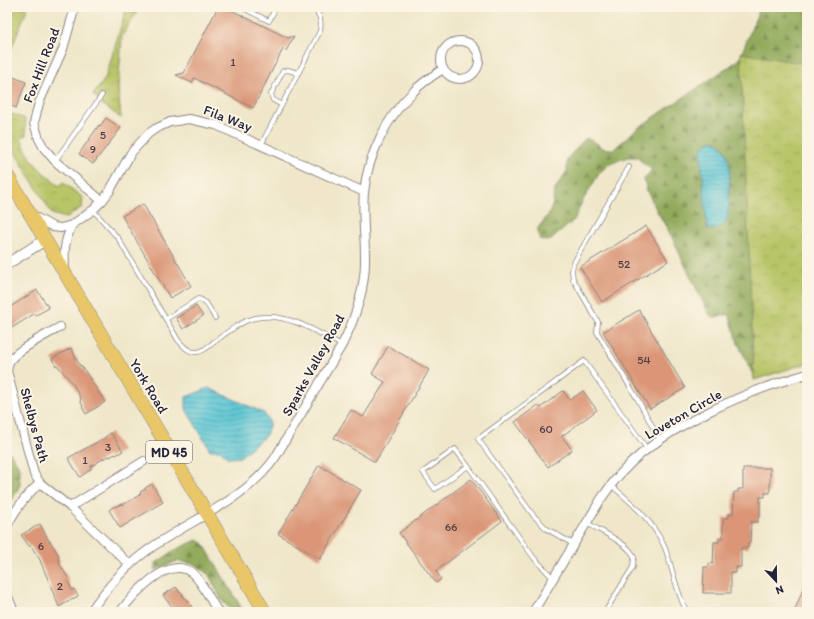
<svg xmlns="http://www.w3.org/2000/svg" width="814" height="619" viewBox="0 0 814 619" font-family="Itim,sans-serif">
<defs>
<pattern id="forest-firs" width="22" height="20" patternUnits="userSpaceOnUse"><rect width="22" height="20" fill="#92aa5c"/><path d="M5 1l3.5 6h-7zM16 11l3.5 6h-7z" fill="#778a4d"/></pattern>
<pattern id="park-crowns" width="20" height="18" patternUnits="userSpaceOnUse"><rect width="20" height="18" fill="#b8c567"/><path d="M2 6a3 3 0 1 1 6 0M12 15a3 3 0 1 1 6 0" fill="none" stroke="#9ea95a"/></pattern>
<pattern id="water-rules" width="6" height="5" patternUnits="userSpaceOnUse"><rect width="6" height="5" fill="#5bc6d4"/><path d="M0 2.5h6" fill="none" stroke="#4ba0ad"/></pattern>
</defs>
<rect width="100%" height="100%" fill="#fcf5e5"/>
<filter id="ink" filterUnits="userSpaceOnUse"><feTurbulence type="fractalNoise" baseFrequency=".025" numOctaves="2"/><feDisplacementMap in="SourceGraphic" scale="8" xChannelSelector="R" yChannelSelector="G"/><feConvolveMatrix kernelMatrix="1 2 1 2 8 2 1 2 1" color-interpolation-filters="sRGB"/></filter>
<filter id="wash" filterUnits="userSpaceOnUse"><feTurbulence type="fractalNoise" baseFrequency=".012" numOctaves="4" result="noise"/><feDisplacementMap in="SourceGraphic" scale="16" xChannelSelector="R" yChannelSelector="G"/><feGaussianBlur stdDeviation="0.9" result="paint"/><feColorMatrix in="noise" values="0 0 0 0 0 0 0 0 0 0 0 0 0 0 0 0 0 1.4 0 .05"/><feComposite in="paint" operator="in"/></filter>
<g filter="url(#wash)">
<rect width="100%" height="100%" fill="#f0e7ca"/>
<g fill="url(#forest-firs)" stroke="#5a664c">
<path d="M 760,7 L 807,7 L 807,362 L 755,379 L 738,343 L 729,314 L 713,318 L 709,314 L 682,259 L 672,237 L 657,211 L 647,191 L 644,179 L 652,170 L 641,161 L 639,157 L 628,157 L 609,164 L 600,172 L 582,202 L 574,220 L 551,240 L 545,241 L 540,239 L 538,234 L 538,228 L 549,214 L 553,203 L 554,191 L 567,171 L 567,159 L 586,138 L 598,144 L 602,148 L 608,149 L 614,149 L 638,128 L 739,60 Z"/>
<path d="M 10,452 L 19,467 L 20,485 L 7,509 L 7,460 Z"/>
<path d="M 197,540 L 203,543 L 244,612 L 234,612 L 222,601 L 209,575 L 195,564 L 177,561 L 156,570 L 154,569 L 156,563 L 179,548 Z"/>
</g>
<g fill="url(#park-crowns)" stroke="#6d7451">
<path d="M 7,7 L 28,7 L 7,59 Z"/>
<path d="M 127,7 L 140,7 L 122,36 L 118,88 L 121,118 L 98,101 L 99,99 L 93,95 L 105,79 Z"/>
<path d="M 741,53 L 807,64 L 807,363 L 754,380 Z"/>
<path d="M 7,112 L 25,119 L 26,135 L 21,137 C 28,161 41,171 59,186 L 63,182 L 83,198 L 82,207 L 66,218 L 52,214 L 7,139 Z"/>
</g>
<g fill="url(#water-rules)" stroke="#3e7488">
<path d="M 713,140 C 735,148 729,177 729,195 C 728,204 730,215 725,223 C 721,228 714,230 708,230 L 706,218 L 701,155 L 704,145 Z"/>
<path d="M 209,388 L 264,413 L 270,423 L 266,435 L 240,457 L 228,458 L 220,450 L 210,450 L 186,409 L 186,397 Z"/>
</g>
<g id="blocks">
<g fill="#da9677">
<path d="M 218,7 L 225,7 L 288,38 L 294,36 L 286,51 L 283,49 L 253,108 L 194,78 L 192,83 L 176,75 L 184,73 Z"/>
<path d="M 11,76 L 26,82 L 16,108 L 7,104 L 7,87 Z"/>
<path d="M 106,118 L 121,128 L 93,164 L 79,154 L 99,125 L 100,126 Z"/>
<path d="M 143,204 L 191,286 L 170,298 L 122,216 Z"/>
<path d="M 646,226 L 668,261 L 602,302 L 580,267 Z"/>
<path d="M 37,290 L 49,308 L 36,315 L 34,314 L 7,331 L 7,312 L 11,310 L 10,307 Z"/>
<path d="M 196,306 L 203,316 L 183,329 L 176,318 Z"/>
<path d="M 639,310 L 685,388 L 650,409 L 603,332 Z"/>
<path d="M 388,346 L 429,370 L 375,462 L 334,438 L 351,410 L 363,417 L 385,382 L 372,374 Z"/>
<path d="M 71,348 L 80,366 L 81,365 L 105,402 L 86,414 L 82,407 L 83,406 L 80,401 L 81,399 L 73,384 L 57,365 L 56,366 L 52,359 Z"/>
<path d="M 563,391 L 570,400 L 583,391 L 597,410 L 562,436 L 572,450 L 548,467 L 515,422 L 538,405 L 540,408 Z"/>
<path d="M 111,433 L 123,451 L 116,455 L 115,454 L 110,457 L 108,456 L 91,466 L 91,469 L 80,477 L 68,458 L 105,438 L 105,437 Z"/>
<path d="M 319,465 L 361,490 L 320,559 L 278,534 Z"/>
<path d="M 743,468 L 770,468 L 770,493 L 765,493 L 765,497 L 760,497 L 760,517 L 758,517 L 758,522 L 751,522 L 750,543 L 748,543 L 748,548 L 741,548 L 741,567 L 736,567 L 736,573 L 731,572 L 731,593 L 703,593 L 704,567 L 709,567 L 709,563 L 713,564 L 714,542 L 719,542 L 719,538 L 723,538 L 723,518 L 729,518 L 729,514 L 733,514 L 734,492 L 738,492 L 738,489 L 743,489 Z"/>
<path d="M 471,479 L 502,521 L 436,571 L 441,579 L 436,583 L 399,533 Z"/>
<path d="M 152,484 L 163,502 L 120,528 L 109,510 L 115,506 L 116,507 L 121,504 L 122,505 L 126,503 L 138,496 L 141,493 L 140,492 L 146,489 L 145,488 Z"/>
<path d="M 40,524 L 49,541 L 50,541 L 59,556 L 58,557 L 60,562 L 59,563 L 68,578 L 67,579 L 72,590 L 74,589 L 78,596 L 59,607 L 40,560 L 31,546 L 29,546 L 21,535 Z"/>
<path d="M 807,580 L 807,612 L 794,612 L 807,579 Z"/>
<path d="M 176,587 L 180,593 L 181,592 L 185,599 L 186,598 L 195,612 L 177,612 L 174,606 L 172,607 L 168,601 L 167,601 L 163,595 Z"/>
</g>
</g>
</g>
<g filter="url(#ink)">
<use href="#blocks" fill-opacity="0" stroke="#898482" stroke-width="1"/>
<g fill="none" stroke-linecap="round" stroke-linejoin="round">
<g stroke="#898482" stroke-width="5.5">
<g id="service">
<path d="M 241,7 L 269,21 L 276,7"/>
<path d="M 282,105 L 273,100 L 271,94 L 283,71 L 288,70 L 298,73"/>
<path d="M 261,145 L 320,31 C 322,21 320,15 313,7"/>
<path d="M 55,161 L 102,95"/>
<path d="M 629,167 L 573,264 L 572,271 L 573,279 L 598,322 L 597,332 L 638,400 L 660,440"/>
<path d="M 93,210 L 118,238 L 178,340 C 184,347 189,353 198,352 C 204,351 209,346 214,342 C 228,332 244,318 262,317 C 290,314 318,333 342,345"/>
<path d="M 166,319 L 198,299 C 207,300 211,312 215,318"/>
<path d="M 468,466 L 455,449 L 423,472 L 435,489 L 468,466 L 534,558 L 553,578"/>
<path d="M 611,485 C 632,503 654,522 665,548 C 673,569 676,592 687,612"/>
<path d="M 587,523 C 598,530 630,544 634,557 C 634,560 633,563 633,567 L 605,612"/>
<path d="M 573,544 L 547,529 L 533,515 L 478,439 L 584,361 L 647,449"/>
</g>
</g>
<g stroke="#898482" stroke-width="10">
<g id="minor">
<path d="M 75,7 L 63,49 L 39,103 L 34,123 L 39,139 L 44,148 L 55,161 L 102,201"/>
<circle cx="460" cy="60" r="19"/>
<path d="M 32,215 L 53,227 L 61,228 L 72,225 L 93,210 L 102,201 L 109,192 L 131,153 L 148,134 L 155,129 L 170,122 L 189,119 L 216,125 L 364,192"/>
<path d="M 65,269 C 64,251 64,242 72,225"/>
<path d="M 60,327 C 46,335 20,348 11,359 C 8,362 8,367 7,371 L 34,474 L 40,483 L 70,507 L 130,565"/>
<path d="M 70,507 L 144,461"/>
<path d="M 7,526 C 16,508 25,496 40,483"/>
<path d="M 7,594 L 14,612"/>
<path d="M 90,612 C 106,589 125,566 148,550 C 189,520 245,501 275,458 L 342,345 C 356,317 366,288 365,256 C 365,235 362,213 364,192 C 368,156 386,118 412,93 C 421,83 432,76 443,69"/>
<path d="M 120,612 C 133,595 168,554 192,573 C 203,582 210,600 218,612"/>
<path d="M 533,612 L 601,499 C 608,489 615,479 624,470 C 665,426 749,390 807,374"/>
</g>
</g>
<g stroke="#898482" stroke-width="12">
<path id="tertiary" d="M 7,264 L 45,240"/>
</g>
<g stroke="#898482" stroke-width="14">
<path id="primary" d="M 7,175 L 265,612"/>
</g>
<use href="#service" stroke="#fff" stroke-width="4"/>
<use href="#minor" stroke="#fff" stroke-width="8"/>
<use href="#tertiary" stroke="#fff" stroke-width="10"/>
<use href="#primary" stroke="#e9c769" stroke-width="13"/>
</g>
</g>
<g text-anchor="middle" stroke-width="4" stroke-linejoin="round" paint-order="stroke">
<g font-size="12" fill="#503f4a">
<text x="233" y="66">1</text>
<text x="103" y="139">5</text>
<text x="93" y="153">9</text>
<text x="624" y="268">52</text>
<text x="644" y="364">54</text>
<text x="546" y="433">60</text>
<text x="108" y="451">3</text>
<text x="85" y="464">1</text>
<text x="451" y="531">66</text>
<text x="41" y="550">6</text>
<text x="60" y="590">2</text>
</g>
<rect fill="#fcf5e5" stroke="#63616e" stroke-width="1" x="146" y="441" width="46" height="22" rx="3"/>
<g font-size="13" font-weight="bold" fill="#22223b">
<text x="169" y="457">MD 45</text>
</g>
<g font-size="14" fill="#22223b" stroke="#fcf5e5">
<text transform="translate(41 65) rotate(-69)" y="5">Fox Hill Road</text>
<text transform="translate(228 118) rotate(21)" y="5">Fila Way</text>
<text transform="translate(313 365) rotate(-61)" y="5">Sparks Valley Road</text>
<text transform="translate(149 386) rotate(59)" y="5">York Road</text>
<text transform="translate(683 414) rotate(-30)" y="5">Loveton Circle</text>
<text transform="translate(35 425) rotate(75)" y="5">Shelbys Path</text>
</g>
</g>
<rect width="814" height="619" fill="none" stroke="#fcf5e5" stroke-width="24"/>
<g transform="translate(776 581) rotate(158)" stroke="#fcf5e5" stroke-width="3" paint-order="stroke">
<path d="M0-3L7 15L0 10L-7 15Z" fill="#22223b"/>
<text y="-6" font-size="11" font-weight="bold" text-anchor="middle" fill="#22223b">N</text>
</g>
</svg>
